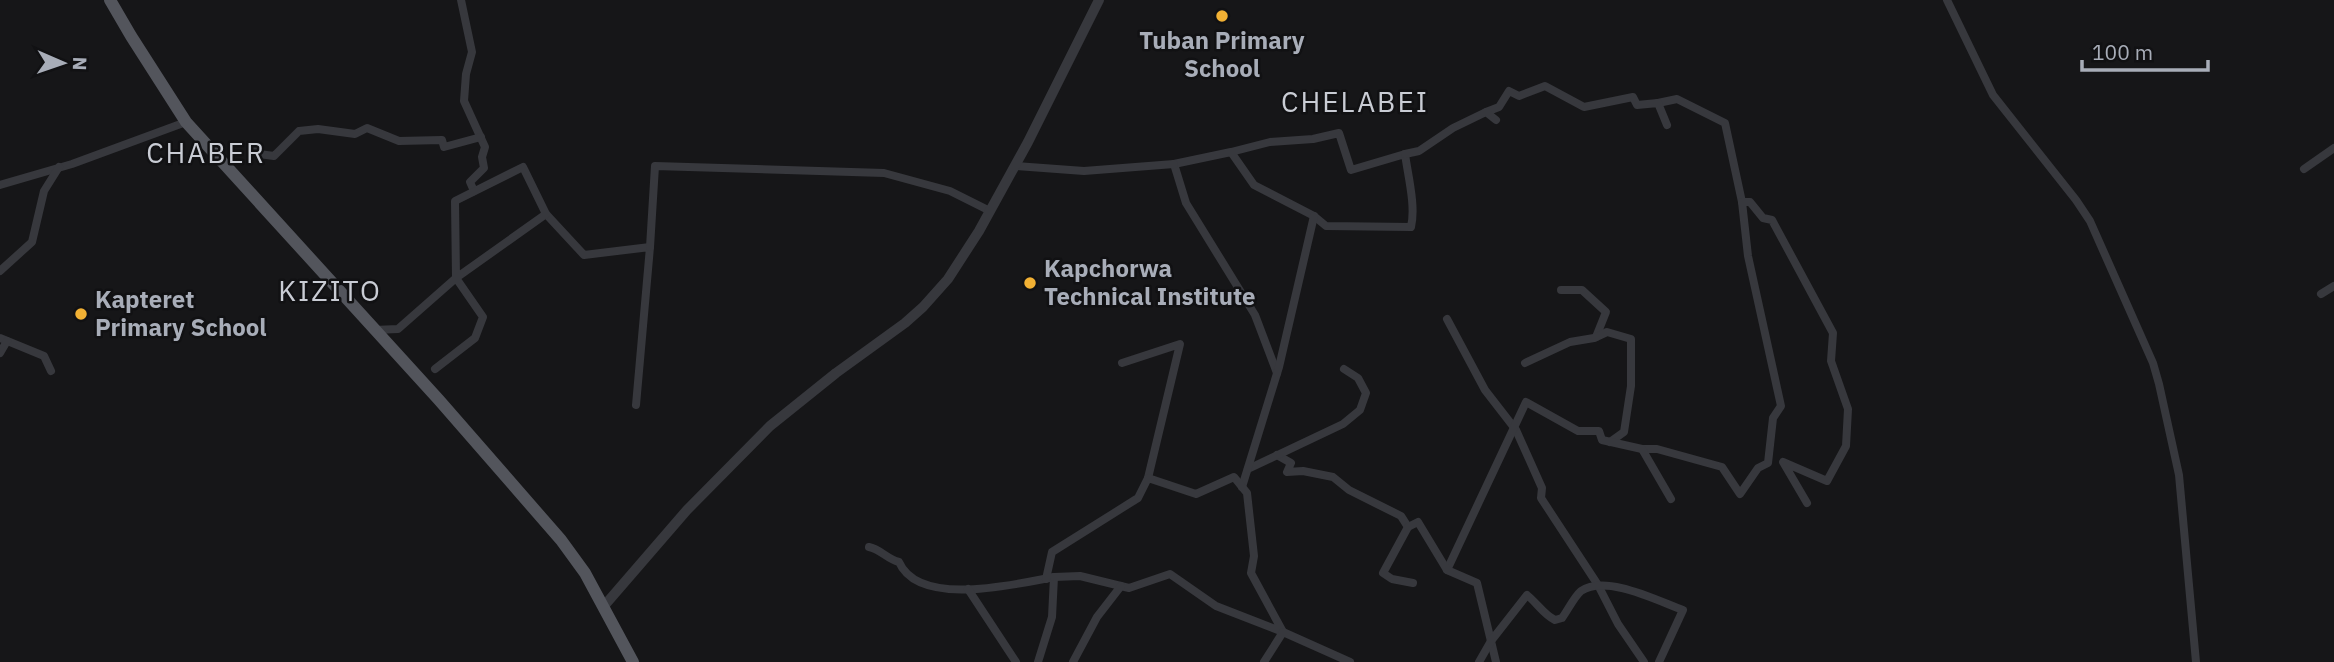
<svg xmlns="http://www.w3.org/2000/svg" width="2334" height="662" viewBox="0 0 2334 662" font-family="'IBM Plex Sans',sans-serif">
<rect width="100%" height="100%" fill="#161618"/>
<g fill="none" stroke-linecap="round" stroke-linejoin="round">
<g stroke="#37383d" stroke-width="8">
<path d="M 461,0 L 472,52 L 466,74 L 464,101 L 485,147 L 482,157 L 484,168 L 470,182 L 474,191"/>
<path d="M 1947,0 L 1993,95 L 2076,200 L 2090,221 L 2153,363 L 2159,384 L 2179,475 L 2196,662"/>
<path d="M 1658,103 L 1677,99 L 1725,123 L 1742,202"/>
<path d="M 1486,112 L 1499,107 L 1509,91 L 1519,96 L 1545,86 L 1584,107 L 1633,97 L 1637,105 L 1658,103 L 1667,125"/>
<path d="M 255,147 L 259,154 L 274,156 L 299,131 L 318,129 L 355,134 L 367,128 L 399,141 L 442,140 L 444,147 L 481,137"/>
<path d="M 1231,152 L 1270,142 L 1313,139 L 1339,133 L 1351,170 L 1405,154 C 1408,176 1416,206 1411,227 L 1326,226 L 1314,216 L 1254,185 L 1231,152 L 1174,164 L 1186,203 L 1255,315 L 1277,373"/>
<path d="M 1405,154 L 1419,151 L 1453,128 L 1486,112 L 1496,120"/>
<path d="M 1015,166 L 1084,171 L 1174,164"/>
<path d="M 2304,169 L 2334,148"/>
<path d="M 0,185 L 72,164 L 186,122"/>
<path d="M 546,214 L 584,255 L 650,247 L 636,405"/>
<path d="M 650,247 L 655,166 L 884,173 L 950,191 L 990,211"/>
<path d="M 0,271 L 32,242 L 44,191 L 59,167"/>
<path d="M 1561,290 L 1582,290 L 1606,312 L 1596,337"/>
<path d="M 2321,294 L 2334,286"/>
<path d="M 1447,319 L 1485,390 L 1516,430 L 1542,488 L 1541,498 L 1598,585 L 1618,624 L 1644,662"/>
<path d="M 374,330 L 398,329 L 456,278 L 455,201 L 523,167 L 546,214 L 456,278 L 483,317 L 475,338 L 435,369"/>
<path d="M 0,338 L 44,356 L 51,371"/>
<path d="M 0,353 L 7,341"/>
<path d="M 1122,363 L 1180,344 L 1148,478"/>
<path d="M 1525,363 L 1570,342 L 1594,338 L 1607,332 L 1631,339 L 1631,386 L 1624,432 L 1610,442"/>
<path d="M 1642,449 L 1657,449 L 1722,467 L 1740,494 L 1758,468 L 1768,463 L 1773,418 L 1781,406 L 1748,256 L 1742,202 L 1750,202 L 1763,218 L 1772,220 L 1833,333 L 1831,361 L 1848,409 L 1846,446 L 1827,481 L 1783,462 L 1807,503"/>
<path d="M 1277,455 L 1291,463 L 1287,472 L 1303,471 L 1333,477 L 1349,490 L 1401,516 L 1408,527"/>
<path d="M 1248,469 L 1343,424 L 1360,410 L 1366,393 L 1358,378 L 1344,369"/>
<path d="M 1242,487 L 1279,367 L 1314,216"/>
<path d="M 869,547 C 880,549 887,559 899,562 C 919,608 1016,584 1054,577 L 1052,617 L 1038,662"/>
<path d="M 1447,570 L 1526,402 L 1578,431 L 1599,431 L 1602,440 L 1642,449 L 1671,499"/>
<path d="M 1046,579 L 1052,552 L 1138,498 L 1148,478 L 1196,494 L 1234,477 L 1247,493 L 1254,556 L 1251,573 L 1283,632 L 1216,606 L 1170,574 L 1129,588 L 1080,576 L 1054,577"/>
<path d="M 1413,583 L 1392,579 L 1383,573 L 1408,527 L 1418,522 L 1447,570 L 1477,583 L 1496,662"/>
<path d="M 968,589 L 1016,662"/>
<path d="M 1073,662 L 1097,617 L 1121,586"/>
<path d="M 1264,662 L 1283,632 L 1350,662"/>
<path d="M 1479,662 L 1491,641 L 1527,595 C 1537,603 1544,615 1555,620 L 1562,618 C 1568,610 1574,597 1581,591 C 1606,574 1658,601 1683,610 L 1659,662"/>
</g>
<path stroke="#37383d" stroke-width="10" d="M 604,606 L 687,510 L 770,426 L 836,373 L 905,323 L 923,307 L 948,279 L 979,231 L 1028,142 L 1099,0"/>
<path stroke="#53555c" stroke-width="12" d="M 110,0 L 131,36 L 186,122 L 439,400 L 561,540 L 585,573 L 633,662"/>
</g>
<g fill="#f2b134" stroke="#111113" stroke-width="2.5">
<circle cx="1222" cy="16" r="7"/>
<circle cx="1030" cy="283" r="7"/>
<circle cx="81" cy="314" r="7"/>
</g>
<g text-anchor="middle" stroke-width="5" stroke-linejoin="round" paint-order="stroke">
<g font-size="24" font-weight="bold" fill="#a8adb8" stroke="#111113" text-anchor="start">
<text x="1222" y="49" text-anchor="middle">Tuban Primary<tspan x="1222" dy="28">School</tspan></text>
<text x="1044" y="277">Kapchorwa<tspan x="1044" dy="28">Technical Institute</tspan></text>
<text x="95" y="308">Kapteret<tspan x="95" dy="28">Primary School</tspan></text>
</g>
<g font-size="28" letter-spacing="2" fill="#c9ccd4" stroke="#111113">
<text x="1355" y="112">CHELABEI</text>
<text x="206" y="163">CHABER</text>
<text x="330" y="301">KIZITO</text>
</g>
</g>
<g transform="translate(63 63) rotate(92)" stroke="#111113" stroke-width="5" paint-order="stroke">
<path d="M0-5L12 26L0 18L-12 26Z" fill="#a8adb8"/>
<text y="-10" font-size="19" font-weight="bold" text-anchor="middle" fill="#a8adb8">N</text>
</g>
<path d="M2082 60v10h126v-10" fill="none" stroke="#a8adb8" stroke-width="3.5"/>
<text x="2092" y="60" font-size="21" fill="#a8adb8" stroke="#111113" stroke-width="5" paint-order="stroke">100 m</text>
</svg>
